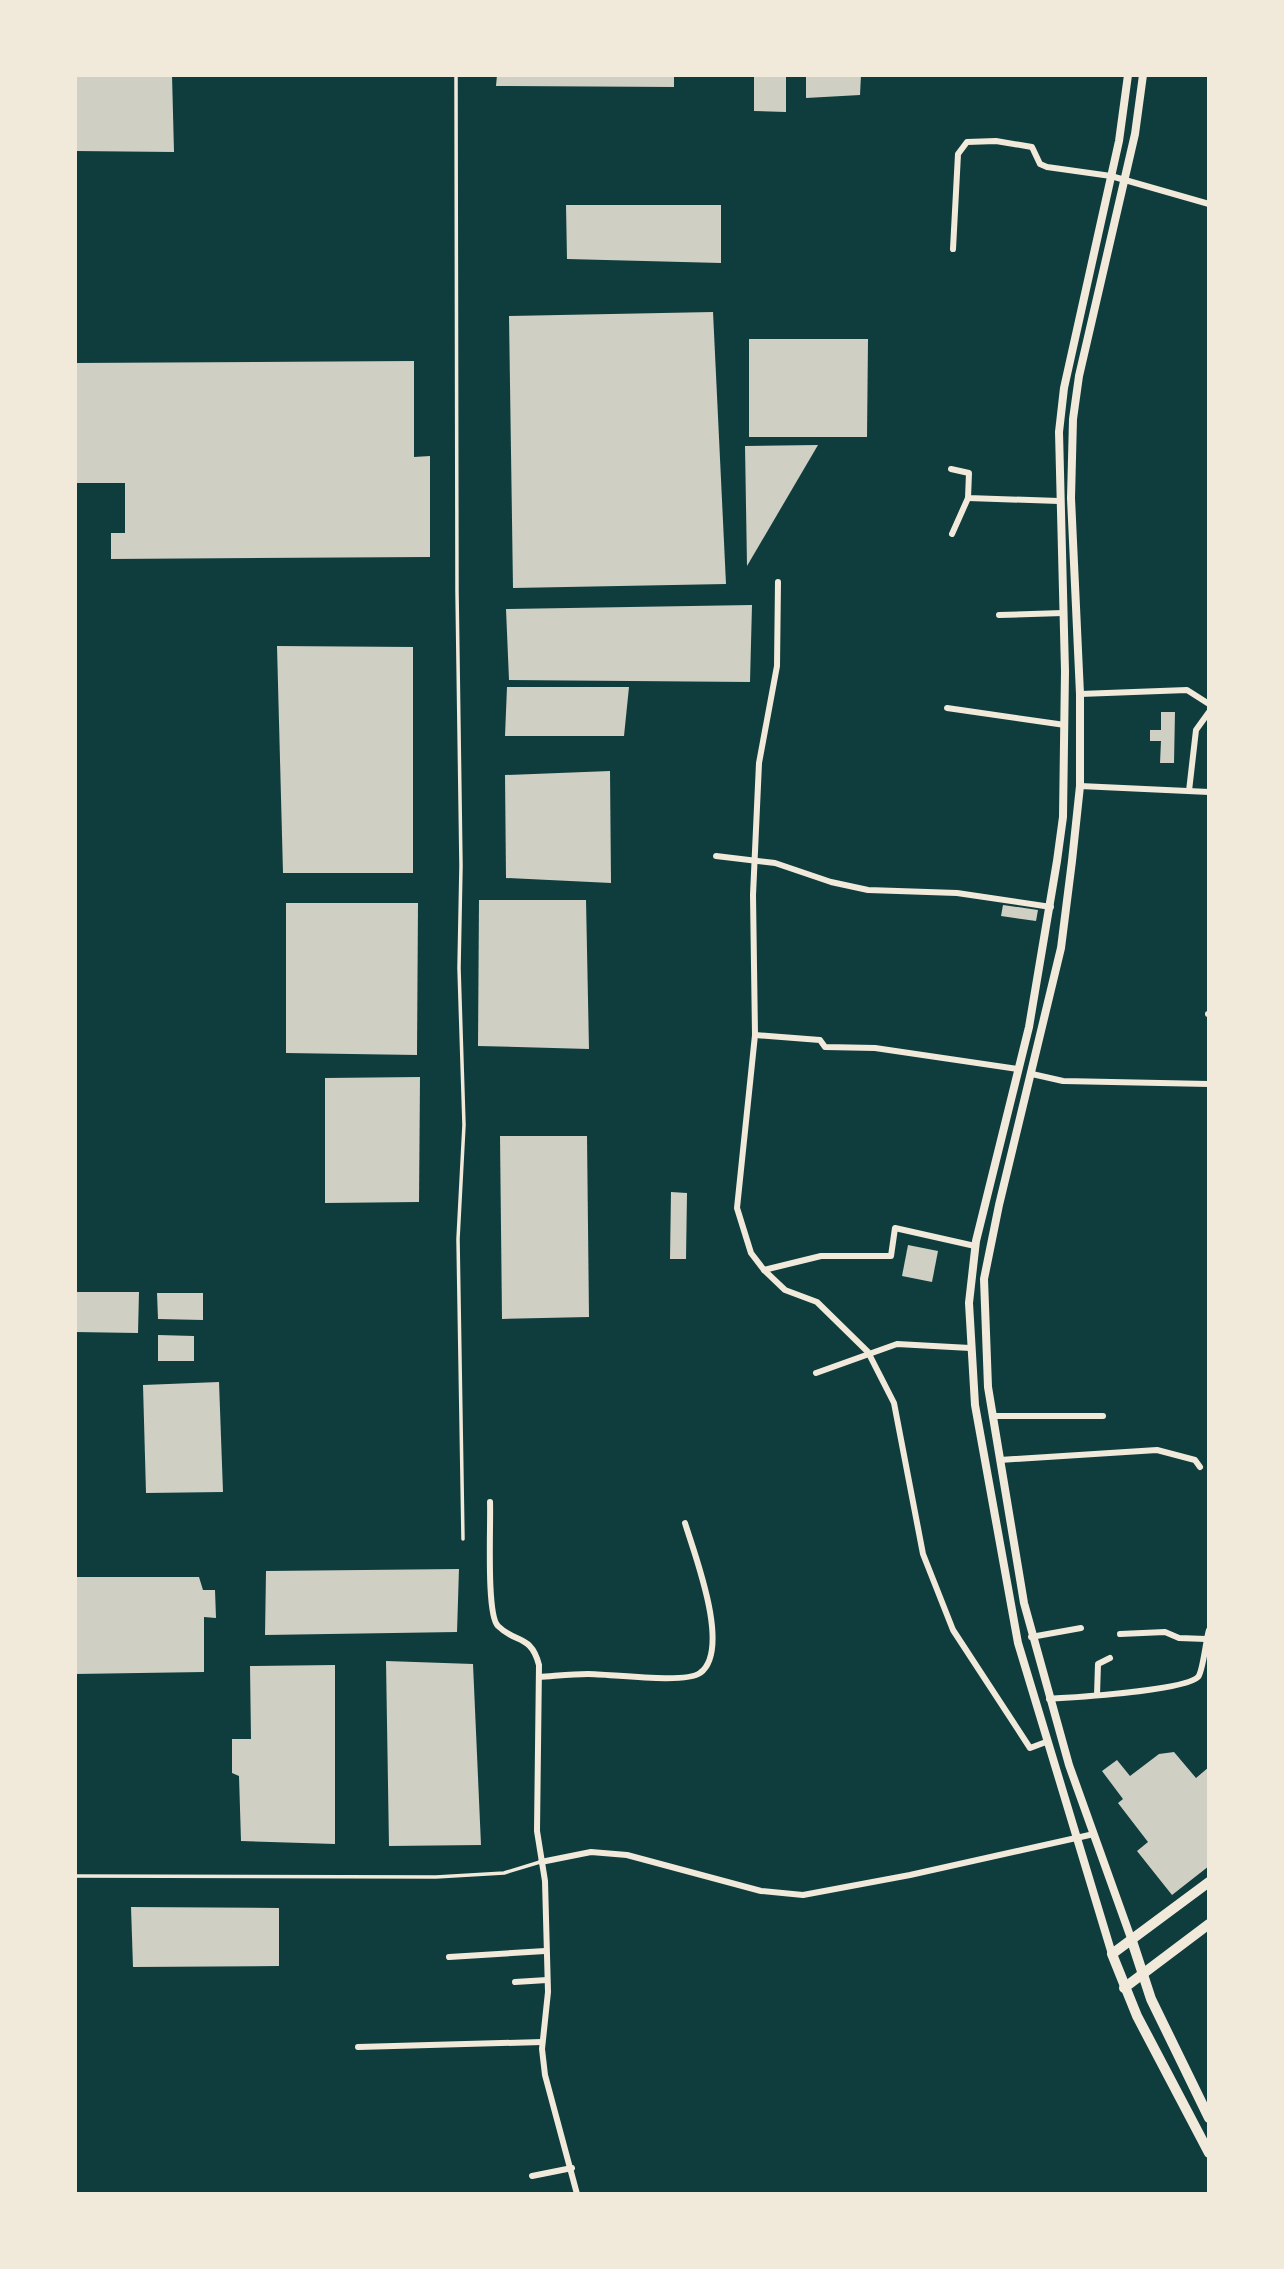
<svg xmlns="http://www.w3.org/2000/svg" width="1284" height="2269" viewBox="0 0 1284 2269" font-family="Poppins,sans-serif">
<rect width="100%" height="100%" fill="#0f3d3e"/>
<g fill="#cfcfc3">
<path d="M 75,75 L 172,75 L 174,152 L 75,151 Z"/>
<path d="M 497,75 L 674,75 L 674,87 L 496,86 Z"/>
<path d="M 754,75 L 786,75 L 786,112 L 754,111 Z"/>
<path d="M 806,75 L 861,75 L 860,95 L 806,98 Z"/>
<path d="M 566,205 L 721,205 L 721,263 L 567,259 Z"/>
<path d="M 713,312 L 726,584 L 513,588 L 509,316 Z"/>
<path d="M 749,339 L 868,339 L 867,437 L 749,437 Z"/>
<path d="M 414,361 L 414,457 L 430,456 L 430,557 L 111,559 L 111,533 L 125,533 L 125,483 L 75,483 L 75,363 Z"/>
<path d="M 818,445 L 747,566 L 745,446 Z"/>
<path d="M 752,605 L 750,682 L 509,680 L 506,609 Z"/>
<path d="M 277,646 L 413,647 L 413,873 L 283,873 Z"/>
<path d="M 507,687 L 629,687 L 624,736 L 505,736 Z"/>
<path d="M 1161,712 L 1175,712 L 1174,763 L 1160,763 L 1161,741 L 1150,741 L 1150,730 L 1161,730 Z"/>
<path d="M 610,771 L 611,883 L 506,878 L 505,775 Z"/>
<path d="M 479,900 L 586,900 L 589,1049 L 478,1046 Z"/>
<path d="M 286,903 L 418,903 L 417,1055 L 286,1053 Z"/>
<path d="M 1003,905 L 1038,910 L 1036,921 L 1001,916 Z"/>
<path d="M 420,1077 L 419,1202 L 325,1203 L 325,1078 Z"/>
<path d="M 500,1136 L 587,1136 L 589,1317 L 502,1319 Z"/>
<path d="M 671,1192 L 687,1193 L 686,1259 L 670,1259 Z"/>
<path d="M 908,1245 L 938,1251 L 932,1282 L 902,1276 Z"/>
<path d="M 75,1292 L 139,1292 L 138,1333 L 75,1332 Z"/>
<path d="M 157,1293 L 203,1293 L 203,1320 L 158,1319 Z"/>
<path d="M 158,1335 L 194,1336 L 194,1361 L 158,1361 Z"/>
<path d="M 219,1382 L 223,1492 L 146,1493 L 143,1385 Z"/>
<path d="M 459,1569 L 457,1632 L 265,1635 L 266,1571 Z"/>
<path d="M 75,1577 L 199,1577 L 203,1590 L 215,1590 L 216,1618 L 204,1617 L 204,1672 L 75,1674 Z"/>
<path d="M 386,1661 L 473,1664 L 481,1845 L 389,1846 Z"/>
<path d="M 335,1665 L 335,1844 L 241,1841 L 239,1776 L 232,1773 L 232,1739 L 251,1739 L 250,1666 Z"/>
<path d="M 1174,1752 L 1196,1778 L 1209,1767 L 1209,1866 L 1172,1895 L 1137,1851 L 1148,1842 L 1118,1803 L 1123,1799 L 1102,1771 L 1117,1760 L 1130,1776 L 1159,1754 Z"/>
<path d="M 131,1907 L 279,1908 L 279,1966 L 133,1967 Z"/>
</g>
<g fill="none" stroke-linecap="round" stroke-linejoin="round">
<g stroke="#f1e9da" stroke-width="3.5">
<path d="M 456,75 L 457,592 L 461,866 L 459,968 L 464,1125 L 458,1239 L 463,1539"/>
<path d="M 75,1876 L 436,1877 L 504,1873 L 540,1862"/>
</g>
<g stroke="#f1e9da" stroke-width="6">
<path d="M 953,249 L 958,154 L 967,142 L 996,141 L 1032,147 L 1040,164 L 1047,167 L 1111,176 L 1209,204"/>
<path d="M 951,469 L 969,473 L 968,498 L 1059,501"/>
<path d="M 952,534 L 968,498"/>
<path d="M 778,582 L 777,666 L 759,763 L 753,895 L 755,1035 L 737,1208 L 751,1253 L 764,1270 L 785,1290 L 817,1302 L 868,1352 L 894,1403 L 923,1554 L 953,1630 L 1030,1748 L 1046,1742"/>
<path d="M 999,615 L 1063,613"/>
<path d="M 1080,694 L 1187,690 L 1209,704"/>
<path d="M 947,708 L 1065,725"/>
<path d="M 1080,786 L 1209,792"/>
<path d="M 1189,791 L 1196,730 L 1209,712"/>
<path d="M 716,856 L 775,863 L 831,882 L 868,890 L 957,893 L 1051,907"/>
<path d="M 1208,1014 L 1209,1014"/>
<path d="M 755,1035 L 820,1040 L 825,1047 L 875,1048 L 1018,1069"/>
<path d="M 1032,1074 L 1063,1081 L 1209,1084"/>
<path d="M 764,1270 L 821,1256 L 891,1256 L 895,1228 L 975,1246"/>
<path d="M 816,1373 L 897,1344 L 970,1348"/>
<path d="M 993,1416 L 1103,1416"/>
<path d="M 1000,1460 L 1157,1450 L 1195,1460 L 1200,1467"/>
<path d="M 490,1502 C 491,1523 486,1615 498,1626 C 516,1644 531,1634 539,1665 L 537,1831 L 545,1881 L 548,1992 L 542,2049 L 545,2075 L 577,2194"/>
<path d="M 1120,1634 L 1165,1632 L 1179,1638 L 1206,1639"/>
<path d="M 1031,1637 L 1081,1628"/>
<path d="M 539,1677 C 555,1676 572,1674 588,1674 C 610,1674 686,1684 700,1673 C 732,1650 694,1553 685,1523"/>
<path d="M 1097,1695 L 1098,1664 L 1110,1658"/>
<path d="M 1049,1699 C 1074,1697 1184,1691 1198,1677 C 1203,1672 1206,1639 1209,1630"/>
<path d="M 541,1862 L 591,1852 L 627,1855 L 761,1891 L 803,1895 L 910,1875 L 1094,1834"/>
<path d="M 449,1957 L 545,1951"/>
<path d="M 515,1982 L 547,1980"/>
<path d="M 358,2047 L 542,2042"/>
<path d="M 532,2176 L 572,2168"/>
</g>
<g stroke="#f1e9da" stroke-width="8">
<path d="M 1132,1941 L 1069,1765 L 1024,1603 L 988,1387 L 984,1279 L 999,1205 L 1061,948 L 1072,861 L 1080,786 L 1080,694 L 1071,498 L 1073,419 L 1079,376 L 1135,134 L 1143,75"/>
<path d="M 1112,1954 L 1018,1643 L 975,1405 L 969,1303 L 976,1241 L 1029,1027 L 1057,861 L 1063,817 L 1065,671 L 1059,432 L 1064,388 L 1119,141 L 1128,75"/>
</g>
<g stroke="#f1e9da" stroke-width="10">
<path d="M 1209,1882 L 1112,1954 L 1137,2016 L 1209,2153"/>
<path d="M 1132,1941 L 1151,1999 L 1209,2118"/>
<path d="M 1124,1988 L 1209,1924"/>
</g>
</g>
<rect width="1284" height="2269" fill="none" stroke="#f1e9da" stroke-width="154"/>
</svg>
